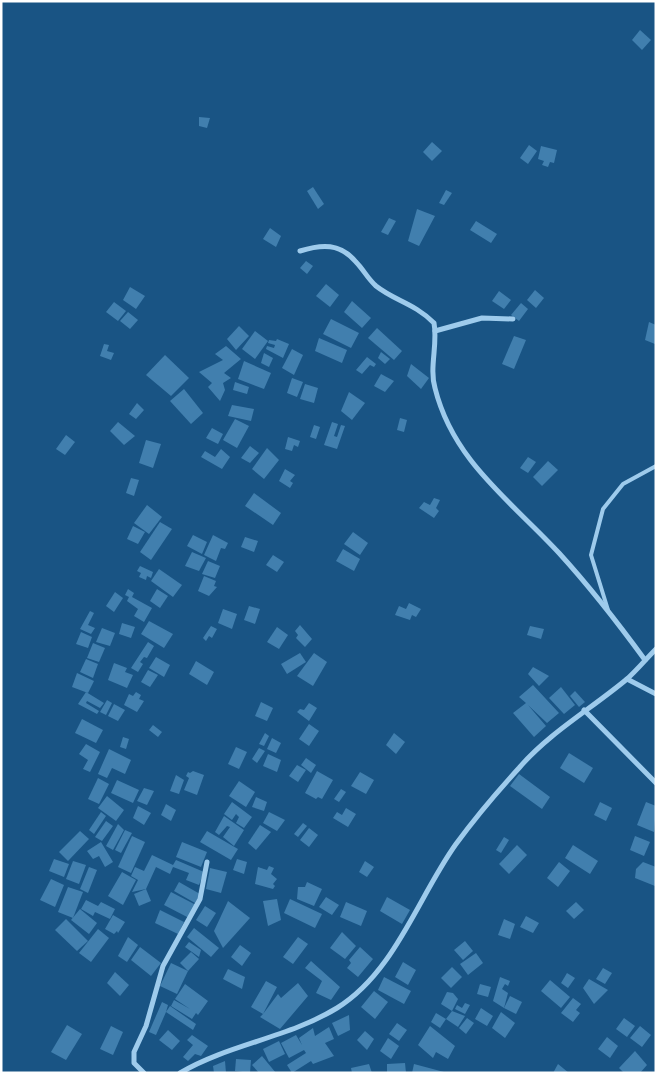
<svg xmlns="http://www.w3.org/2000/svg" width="657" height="1074" viewBox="0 0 657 1074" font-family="'Space Grotesk',sans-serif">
<rect width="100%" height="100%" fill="#195484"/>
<g fill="#417fae">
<path d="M 640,30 L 651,40 L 642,50 L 632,40 Z"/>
<path d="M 199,117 L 210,118 L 207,128 L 199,126 Z"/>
<path d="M 432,142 L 442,151 L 432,161 L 423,152 Z"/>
<path d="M 529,145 L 537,151 L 528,164 L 520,158 Z"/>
<path d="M 541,146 L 557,150 L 554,163 L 550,162 L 548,167 L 542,165 L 544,161 L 538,159 Z"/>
<path d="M 313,187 L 324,204 L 318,209 L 307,191 Z"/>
<path d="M 446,190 L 452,193 L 444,205 L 439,203 Z"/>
<path d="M 417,209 L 435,216 L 419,246 L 408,241 Z"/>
<path d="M 389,218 L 396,221 L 388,235 L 381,232 Z"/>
<path d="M 476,221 L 497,234 L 491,243 L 470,230 Z"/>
<path d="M 270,228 L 281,236 L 276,247 L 263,239 Z"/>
<path d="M 306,261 L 313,266 L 307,274 L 300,268 Z"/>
<path d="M 326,284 L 339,295 L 330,307 L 316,296 Z"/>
<path d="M 130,287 L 145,296 L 136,309 L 123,300 Z"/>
<path d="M 535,290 L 544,298 L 536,308 L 527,300 Z"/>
<path d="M 499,291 L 511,300 L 504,309 L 492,301 Z"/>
<path d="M 352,301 L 371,318 L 362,328 L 344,312 Z"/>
<path d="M 114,302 L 126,311 L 118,321 L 106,312 Z"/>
<path d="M 521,303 L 528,309 L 519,321 L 511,315 Z"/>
<path d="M 128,312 L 138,320 L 130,329 L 120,321 Z"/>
<path d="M 331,319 L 359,333 L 351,348 L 323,334 Z"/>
<path d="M 649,322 L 656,325 L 655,344 L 645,340 Z"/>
<path d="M 239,326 L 249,336 L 236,350 L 227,339 Z"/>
<path d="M 377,328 L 402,351 L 394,360 L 368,338 Z"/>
<path d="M 255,331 L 268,341 L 255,359 L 242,349 Z"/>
<path d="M 514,336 L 526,340 L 514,369 L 502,364 Z"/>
<path d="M 319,338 L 347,350 L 342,363 L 315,351 Z"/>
<path d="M 277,339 L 289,344 L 283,358 L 266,349 L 267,346 L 274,348 L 275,345 L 268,343 L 269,340 L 276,341 Z"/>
<path d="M 104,344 L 109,345 L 107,351 L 114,353 L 111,360 L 100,356 Z"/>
<path d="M 226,346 L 241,359 L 224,373 L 231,378 L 223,383 L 225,390 L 220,401 L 208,387 L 212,383 L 199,372 L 223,360 L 215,354 Z"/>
<path d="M 292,349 L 303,355 L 294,375 L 282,368 Z"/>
<path d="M 381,352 L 390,359 L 385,364 L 378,358 Z"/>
<path d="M 264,353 L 273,358 L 269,367 L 261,363 Z"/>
<path d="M 165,355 L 189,378 L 171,396 L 146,375 Z"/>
<path d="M 367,357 L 376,364 L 374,367 L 370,365 L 362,374 L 356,370 Z"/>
<path d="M 244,361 L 271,373 L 264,389 L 238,379 Z"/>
<path d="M 411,364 L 429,378 L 421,389 L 407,376 Z"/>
<path d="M 381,374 L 394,381 L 385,392 L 374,386 Z"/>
<path d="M 292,378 L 303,382 L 297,397 L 287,393 Z"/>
<path d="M 235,382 L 249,387 L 247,394 L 233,390 Z"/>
<path d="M 305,384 L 318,388 L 314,403 L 300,399 Z"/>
<path d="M 184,389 L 203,413 L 191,424 L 170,401 Z"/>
<path d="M 349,392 L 365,403 L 352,420 L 341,411 Z"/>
<path d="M 137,403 L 144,410 L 136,419 L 129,414 Z"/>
<path d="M 232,405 L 254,409 L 251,421 L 228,416 Z"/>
<path d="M 400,418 L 407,420 L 404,432 L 397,430 Z"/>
<path d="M 235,419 L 249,426 L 237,448 L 223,440 Z"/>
<path d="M 118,422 L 135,436 L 124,445 L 110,431 Z"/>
<path d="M 332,422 L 338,424 L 334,436 L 337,437 L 341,425 L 345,426 L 337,449 L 324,445 Z"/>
<path d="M 314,425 L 320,427 L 316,439 L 310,437 Z"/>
<path d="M 212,428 L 223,434 L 218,444 L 206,438 Z"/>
<path d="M 66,435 L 75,442 L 65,455 L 56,449 Z"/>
<path d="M 288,437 L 300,441 L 298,447 L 294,445 L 292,451 L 285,449 Z"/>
<path d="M 146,440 L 161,444 L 153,468 L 139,463 Z"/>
<path d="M 250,446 L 259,453 L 250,463 L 241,458 Z"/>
<path d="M 267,448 L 279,460 L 264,479 L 252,469 Z"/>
<path d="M 221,449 L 230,457 L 222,469 L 201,457 L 205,451 L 215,457 Z"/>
<path d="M 528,457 L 536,462 L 528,473 L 520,468 Z"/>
<path d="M 548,461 L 558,470 L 542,486 L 533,477 Z"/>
<path d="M 285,469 L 295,475 L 290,481 L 293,483 L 290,488 L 279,481 Z"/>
<path d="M 131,478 L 139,480 L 134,496 L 126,493 Z"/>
<path d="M 254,493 L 281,513 L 273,525 L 245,506 Z"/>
<path d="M 434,498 L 440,500 L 436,508 L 439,511 L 434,518 L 419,508 L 424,502 L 430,505 Z"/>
<path d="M 147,505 L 162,517 L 149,534 L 134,523 Z"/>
<path d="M 160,522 L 172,529 L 151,560 L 140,552 Z"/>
<path d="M 133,526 L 145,532 L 138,544 L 127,539 Z"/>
<path d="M 353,532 L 368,543 L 360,555 L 344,544 Z"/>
<path d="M 193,535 L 207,542 L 202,554 L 187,546 Z"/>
<path d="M 213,535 L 228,543 L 225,549 L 221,548 L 216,561 L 204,555 Z"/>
<path d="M 245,537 L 258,541 L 254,552 L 241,547 Z"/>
<path d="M 343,549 L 360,559 L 354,571 L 336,561 Z"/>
<path d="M 192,552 L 206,558 L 199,571 L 185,566 Z"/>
<path d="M 273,555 L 284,562 L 277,572 L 266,565 Z"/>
<path d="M 208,561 L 220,566 L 215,578 L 202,574 Z"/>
<path d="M 140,566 L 153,572 L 151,578 L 147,576 L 146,580 L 139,577 L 141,573 L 137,571 Z"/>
<path d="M 159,569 L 182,585 L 173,597 L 151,581 Z"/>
<path d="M 204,576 L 216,581 L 214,586 L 217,587 L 209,596 L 198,591 Z"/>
<path d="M 128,589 L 134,593 L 132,597 L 152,608 L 144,622 L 134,616 L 138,609 L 127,601 L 129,597 L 125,595 Z"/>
<path d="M 157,589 L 168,596 L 160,608 L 150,601 Z"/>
<path d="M 115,592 L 123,598 L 114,612 L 106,606 Z"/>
<path d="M 409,603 L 421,609 L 416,617 L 412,615 L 410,620 L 395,615 L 399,606 L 406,609 Z"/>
<path d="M 249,606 L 260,609 L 255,624 L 244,620 Z"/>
<path d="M 223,609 L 237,614 L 232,629 L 218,623 Z"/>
<path d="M 90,611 L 94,613 L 88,625 L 95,628 L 91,634 L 80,629 Z"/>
<path d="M 149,621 L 173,634 L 164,648 L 141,634 Z"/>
<path d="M 122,623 L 135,627 L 131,638 L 119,634 Z"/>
<path d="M 300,625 L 312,639 L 305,647 L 296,638 L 298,635 L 295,631 Z"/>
<path d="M 211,626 L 217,629 L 212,638 L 209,636 L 206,641 L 203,638 Z"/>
<path d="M 530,626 L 544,629 L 541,639 L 527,635 Z"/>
<path d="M 277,627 L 288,635 L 279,649 L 267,642 Z"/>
<path d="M 102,628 L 115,633 L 110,646 L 96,642 Z"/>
<path d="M 81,632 L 92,637 L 88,648 L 76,644 Z"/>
<path d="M 148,642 L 154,646 L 147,658 L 144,657 L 140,662 L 143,664 L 138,672 L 131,668 Z"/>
<path d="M 93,643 L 105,648 L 99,662 L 87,658 Z"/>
<path d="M 300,653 L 306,662 L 287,674 L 281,664 Z"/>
<path d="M 314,653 L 327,662 L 313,686 L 297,676 Z"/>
<path d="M 156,657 L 170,665 L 164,677 L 149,668 Z"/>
<path d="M 86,659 L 98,664 L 93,678 L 80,672 Z"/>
<path d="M 196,661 L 214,672 L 207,685 L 189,674 Z"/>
<path d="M 114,663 L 127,668 L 125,672 L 133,675 L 127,688 L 108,680 Z"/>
<path d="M 533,667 L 549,676 L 539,686 L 528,674 Z"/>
<path d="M 148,670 L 158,675 L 150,687 L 141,682 Z"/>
<path d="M 77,673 L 94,681 L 88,693 L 72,687 Z"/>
<path d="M 533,685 L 559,713 L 547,723 L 528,705 L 546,726 L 534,737 L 513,713 L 526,703 L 519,697 Z"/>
<path d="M 561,687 L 575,705 L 564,714 L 549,698 Z"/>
<path d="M 575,691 L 585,702 L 579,707 L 570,696 Z"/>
<path d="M 86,692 L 104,703 L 100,708 L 87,701 L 86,703 L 99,711 L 97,714 L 78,704 Z"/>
<path d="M 136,692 L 141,695 L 139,699 L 144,701 L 137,712 L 124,705 L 129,694 L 133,696 Z"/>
<path d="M 107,700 L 112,703 L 106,715 L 100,712 Z"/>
<path d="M 261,702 L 273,708 L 267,721 L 255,716 Z"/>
<path d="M 309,703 L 317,708 L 309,721 L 297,712 L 300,709 L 304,710 Z"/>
<path d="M 114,704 L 125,710 L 118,721 L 108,716 Z"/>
<path d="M 82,719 L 103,730 L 96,743 L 75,733 Z"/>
<path d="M 309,724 L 319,731 L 309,746 L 299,739 Z"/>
<path d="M 153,725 L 162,732 L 158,737 L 149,730 Z"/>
<path d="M 265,733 L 269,736 L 264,746 L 259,744 Z"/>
<path d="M 394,733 L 405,742 L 396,754 L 386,745 Z"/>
<path d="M 123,737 L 129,739 L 126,749 L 120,747 Z"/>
<path d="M 272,738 L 281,743 L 276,753 L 267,749 Z"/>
<path d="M 86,744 L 100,752 L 90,772 L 83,769 L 88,760 L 79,754 Z"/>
<path d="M 236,747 L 247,752 L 239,769 L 228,764 Z"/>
<path d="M 259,748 L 265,751 L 257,763 L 252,759 Z"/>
<path d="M 109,749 L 131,760 L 125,774 L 112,768 L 107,778 L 98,774 Z"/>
<path d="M 569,753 L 593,768 L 584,783 L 560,768 Z"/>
<path d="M 268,754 L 281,760 L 277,772 L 263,766 Z"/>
<path d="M 306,758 L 316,765 L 311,773 L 301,765 Z"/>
<path d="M 297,765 L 306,770 L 298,782 L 289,776 Z"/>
<path d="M 193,771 L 204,775 L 197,795 L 184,790 L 189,778 L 186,776 L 188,772 L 190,773 Z"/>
<path d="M 317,771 L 333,780 L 322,799 L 318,797 L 316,799 L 305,793 Z"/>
<path d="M 360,772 L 374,780 L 366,794 L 351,786 Z"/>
<path d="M 519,774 L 550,797 L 542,809 L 510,786 Z"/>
<path d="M 176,775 L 184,780 L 179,794 L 170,791 Z"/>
<path d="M 98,778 L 109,784 L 99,804 L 88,799 Z"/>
<path d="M 117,780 L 139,790 L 133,803 L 111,793 Z"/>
<path d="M 239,781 L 255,792 L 246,807 L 229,796 Z"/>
<path d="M 144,788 L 154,791 L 147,805 L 137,801 Z"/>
<path d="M 341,789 L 346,792 L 339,802 L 334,799 Z"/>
<path d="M 107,796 L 124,810 L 116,821 L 98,808 Z"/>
<path d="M 256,797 L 267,802 L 264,811 L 252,807 Z"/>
<path d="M 232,802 L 252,817 L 244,828 L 236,823 L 239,817 L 236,814 L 232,820 L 224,814 Z"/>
<path d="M 600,802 L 612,808 L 606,821 L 594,815 Z"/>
<path d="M 646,802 L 656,806 L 654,832 L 637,825 Z"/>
<path d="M 166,804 L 176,810 L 171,821 L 161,815 Z"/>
<path d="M 138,806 L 151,813 L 144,825 L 133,818 Z"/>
<path d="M 346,808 L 356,814 L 348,827 L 333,818 L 337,812 L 342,815 Z"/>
<path d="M 101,812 L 106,816 L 94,834 L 89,830 Z"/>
<path d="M 269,812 L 285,820 L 277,831 L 263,823 Z"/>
<path d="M 224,816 L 244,830 L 234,846 L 223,837 L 230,827 L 227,826 L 219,835 L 215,832 Z"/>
<path d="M 106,821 L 113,826 L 102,841 L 95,837 Z"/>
<path d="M 303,823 L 307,826 L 298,837 L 294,834 Z"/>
<path d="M 118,824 L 124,830 L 113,850 L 106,846 Z"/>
<path d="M 260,825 L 271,832 L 256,850 L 248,843 Z"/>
<path d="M 309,828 L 318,835 L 309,847 L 300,840 Z"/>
<path d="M 125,830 L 132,833 L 121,853 L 115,850 Z"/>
<path d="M 80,831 L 89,839 L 68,861 L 59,852 Z"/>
<path d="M 207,831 L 238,849 L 231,860 L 200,842 Z"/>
<path d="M 132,836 L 145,842 L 131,873 L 118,867 Z"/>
<path d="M 635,836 L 650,842 L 644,856 L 630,850 Z"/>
<path d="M 504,837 L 509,840 L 501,853 L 496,850 Z"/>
<path d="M 101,842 L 113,862 L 105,867 L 99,856 L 93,859 L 87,851 Z"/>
<path d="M 182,842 L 207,852 L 201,867 L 176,857 Z"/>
<path d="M 517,845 L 527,855 L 509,874 L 499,864 Z"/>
<path d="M 573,845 L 598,861 L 590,874 L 565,858 Z"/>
<path d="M 152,855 L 173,865 L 176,860 L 204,872 L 199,885 L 186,880 L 189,873 L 173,867 L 170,874 L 156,867 L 146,889 L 132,892 L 138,880 L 131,876 L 135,867 L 144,871 Z"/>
<path d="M 54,859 L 69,864 L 64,877 L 49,871 Z"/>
<path d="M 237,859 L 247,862 L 244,874 L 233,870 Z"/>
<path d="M 73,861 L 86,865 L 79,884 L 66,879 Z"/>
<path d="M 365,861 L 374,867 L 367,877 L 359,872 Z"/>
<path d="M 559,862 L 570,871 L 558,887 L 547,878 Z"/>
<path d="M 643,862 L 656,867 L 655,886 L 635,878 L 636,869 Z"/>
<path d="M 269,866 L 274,868 L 271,874 L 277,879 L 273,884 L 275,886 L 273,889 L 255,884 L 258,867 L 267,870 Z"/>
<path d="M 89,867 L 97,870 L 88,893 L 80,889 Z"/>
<path d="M 210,868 L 227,872 L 221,893 L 206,889 Z"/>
<path d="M 122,872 L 136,880 L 123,905 L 108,896 Z"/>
<path d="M 51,879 L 64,885 L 55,907 L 40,900 Z"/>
<path d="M 179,882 L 200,894 L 195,903 L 174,891 Z"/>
<path d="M 307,882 L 322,889 L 314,906 L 297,899 L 298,887 L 305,887 Z"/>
<path d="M 68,887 L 83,892 L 73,918 L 58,912 Z"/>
<path d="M 146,889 L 151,901 L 139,906 L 134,894 Z"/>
<path d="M 171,892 L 196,905 L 189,918 L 164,905 Z"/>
<path d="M 326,897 L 339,905 L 332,915 L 319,907 Z"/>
<path d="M 387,897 L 410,910 L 402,924 L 380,911 Z"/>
<path d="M 277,899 L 281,920 L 268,926 L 263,901 Z"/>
<path d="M 290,899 L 322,914 L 315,928 L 284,913 Z"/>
<path d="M 86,900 L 98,906 L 101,902 L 115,909 L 110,919 L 95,912 L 93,916 L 81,909 Z"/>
<path d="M 228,901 L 250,918 L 223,948 L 214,931 Z"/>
<path d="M 346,902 L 367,911 L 361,926 L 340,917 Z"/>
<path d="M 576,902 L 584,910 L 574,919 L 566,911 Z"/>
<path d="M 205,906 L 216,913 L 207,927 L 196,920 Z"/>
<path d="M 80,909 L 97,923 L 89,934 L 71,920 Z"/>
<path d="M 160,910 L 184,922 L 178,934 L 155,923 Z"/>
<path d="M 113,915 L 125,922 L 118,933 L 117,931 L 114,934 L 105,929 Z"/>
<path d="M 526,916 L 539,923 L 533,933 L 520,927 Z"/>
<path d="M 66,919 L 88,941 L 77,951 L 55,930 Z"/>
<path d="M 504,919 L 515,924 L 510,939 L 498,935 Z"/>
<path d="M 194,928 L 219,948 L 211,957 L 187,937 Z"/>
<path d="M 98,929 L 109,938 L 91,962 L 79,953 Z"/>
<path d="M 342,932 L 356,946 L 345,959 L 330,948 Z"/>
<path d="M 128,937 L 138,945 L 127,962 L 118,956 Z"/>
<path d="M 298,937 L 308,944 L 293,964 L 283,957 Z"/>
<path d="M 465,941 L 473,951 L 463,960 L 454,950 Z"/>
<path d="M 189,942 L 201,950 L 199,957 L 185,947 Z"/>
<path d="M 240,945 L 251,953 L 242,966 L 231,957 Z"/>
<path d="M 140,947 L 161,963 L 151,976 L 131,960 Z"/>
<path d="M 360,947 L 373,959 L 358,977 L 347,968 L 351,963 L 349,960 Z"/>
<path d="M 191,952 L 199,959 L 188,971 L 180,963 Z"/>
<path d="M 476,953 L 483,963 L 468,975 L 460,964 Z"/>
<path d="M 311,961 L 340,987 L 331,1000 L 316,993 L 322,981 L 305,968 Z"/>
<path d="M 403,962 L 416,970 L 408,985 L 395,977 Z"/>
<path d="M 171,963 L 188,971 L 177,994 L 160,986 Z"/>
<path d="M 452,967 L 462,977 L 451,988 L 441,978 Z"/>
<path d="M 603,968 L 612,973 L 605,984 L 596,979 Z"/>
<path d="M 228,969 L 245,977 L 242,989 L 223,979 Z"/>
<path d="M 115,972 L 129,985 L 120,996 L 107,983 Z"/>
<path d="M 567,973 L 575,978 L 568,988 L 561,983 Z"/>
<path d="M 384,977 L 411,991 L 404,1004 L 378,990 Z"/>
<path d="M 500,977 L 510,981 L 508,986 L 505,984 L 502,989 L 508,993 L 504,1008 L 493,1001 Z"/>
<path d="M 589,979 L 608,990 L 594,1004 L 583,988 Z"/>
<path d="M 550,980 L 570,997 L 561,1008 L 541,991 Z"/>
<path d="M 266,981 L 277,987 L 263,1014 L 278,994 L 281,998 L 298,983 L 308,996 L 280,1029 L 260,1017 L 263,1014 L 251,1007 Z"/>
<path d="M 185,984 L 208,1001 L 198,1015 L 196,1013 L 192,1019 L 171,1006 L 174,1000 L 190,1009 L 175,999 Z"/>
<path d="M 480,984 L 491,987 L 488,997 L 477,994 Z"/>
<path d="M 374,991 L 388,1002 L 375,1019 L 361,1007 Z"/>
<path d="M 447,992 L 453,993 L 458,999 L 452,1011 L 441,1004 Z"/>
<path d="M 510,996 L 522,1002 L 516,1014 L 504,1008 Z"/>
<path d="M 573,998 L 581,1004 L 576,1010 L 580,1013 L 573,1022 L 561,1013 Z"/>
<path d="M 162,1002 L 168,1005 L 166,1012 L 170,1006 L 196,1024 L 193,1030 L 166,1012 L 156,1035 L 149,1032 Z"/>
<path d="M 465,1003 L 470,1005 L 465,1014 L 455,1009 L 457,1005 L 462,1008 Z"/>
<path d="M 481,1008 L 493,1016 L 487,1026 L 475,1019 Z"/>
<path d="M 452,1011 L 465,1016 L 458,1027 L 446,1019 Z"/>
<path d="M 501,1012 L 515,1023 L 505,1038 L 492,1028 Z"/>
<path d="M 436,1013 L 446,1019 L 440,1028 L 431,1022 Z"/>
<path d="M 349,1015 L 350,1030 L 338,1036 L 332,1023 Z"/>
<path d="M 467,1018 L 474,1023 L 466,1034 L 459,1028 Z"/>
<path d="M 624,1018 L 635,1026 L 627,1037 L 616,1029 Z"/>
<path d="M 397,1023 L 407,1030 L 399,1041 L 389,1034 Z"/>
<path d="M 67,1025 L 82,1034 L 66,1060 L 51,1052 Z"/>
<path d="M 111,1026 L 123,1032 L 113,1055 L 100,1049 Z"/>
<path d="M 430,1026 L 455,1046 L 448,1059 L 436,1052 L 433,1058 L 418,1045 Z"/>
<path d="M 640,1026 L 651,1035 L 642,1047 L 630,1038 Z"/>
<path d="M 329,1027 L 334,1039 L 325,1043 L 334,1056 L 313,1064 L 311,1061 L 292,1073 L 287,1065 L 306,1053 L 304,1050 L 289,1058 L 281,1043 L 296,1035 L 302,1045 L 299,1038 L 313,1028 L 315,1036 Z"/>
<path d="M 168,1030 L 180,1041 L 172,1050 L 159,1040 Z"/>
<path d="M 365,1031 L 374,1039 L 367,1050 L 357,1040 Z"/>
<path d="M 192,1035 L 208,1046 L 201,1056 L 195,1054 L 188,1061 L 183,1057 L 193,1045 L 187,1040 Z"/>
<path d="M 607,1037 L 618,1046 L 610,1058 L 598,1049 Z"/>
<path d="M 388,1038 L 399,1046 L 391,1059 L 380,1051 Z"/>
<path d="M 279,1041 L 285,1054 L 269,1062 L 263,1049 Z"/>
<path d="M 635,1051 L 647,1065 L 640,1073 L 624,1073 L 619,1068 Z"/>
<path d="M 262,1056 L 276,1073 L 259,1073 L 252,1065 Z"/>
<path d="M 236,1059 L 251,1060 L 250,1073 L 235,1071 Z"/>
<path d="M 225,1061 L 226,1073 L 214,1073 L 213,1066 Z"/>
<path d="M 405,1063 L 406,1073 L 387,1073 L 387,1064 Z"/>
<path d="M 369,1064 L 372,1073 L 352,1073 L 351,1068 Z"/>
<path d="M 414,1064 L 444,1072 L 444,1073 L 412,1073 Z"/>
<path d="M 558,1064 L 569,1073 L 553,1073 Z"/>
</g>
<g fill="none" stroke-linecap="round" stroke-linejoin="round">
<path stroke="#9ecbec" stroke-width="4" d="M 608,610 L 591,555 L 603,509 L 623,484 L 656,466"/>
<g stroke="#9ecbec" stroke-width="5">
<path d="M 300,251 C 322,244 340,243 356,262 C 363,269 368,279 376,286 C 395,301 414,303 434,323 C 438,344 429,368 435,388 C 453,461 511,501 559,553 C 590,587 618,623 645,660"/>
<path d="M 435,331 L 482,318 L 513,319"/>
<path d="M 627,679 L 656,694"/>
<path d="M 584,710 L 656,783"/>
<path d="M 144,1073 L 134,1063 L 134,1052 L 146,1026 L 163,966 L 200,899 L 207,862"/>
<path d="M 180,1073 C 229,1044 288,1038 337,1008 C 395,972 418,897 456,844 C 475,818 497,792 519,768 C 549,733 591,709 627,679 C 637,670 646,659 656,649"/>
</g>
</g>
<rect width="657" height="1074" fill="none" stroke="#ffffff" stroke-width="5"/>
</svg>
